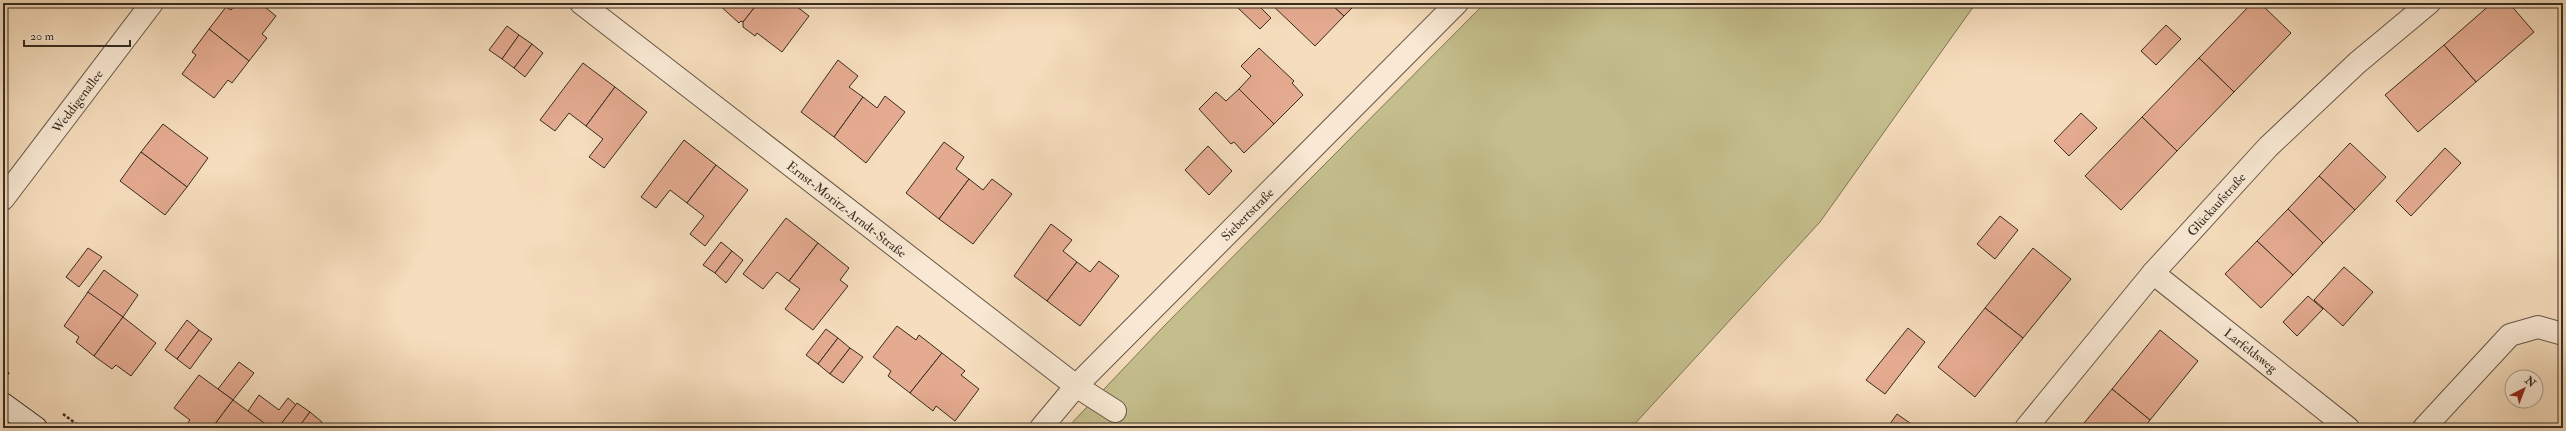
<svg xmlns="http://www.w3.org/2000/svg" width="2566" height="431" viewBox="0 0 2566 431" font-family="'IM FELL Double Pica',serif">
<rect width="100%" height="100%" fill="#f6ddbd"/>
<filter id="stains"><feTurbulence type="fractalNoise" baseFrequency=".005" numOctaves="4"/><feColorMatrix values="0 0 0 0 .2 0 0 0 0 .09 0 0 0 0 .02 0 0 0 .5 -.17"/></filter>
<radialGradient id="worn" r=".72"><stop offset=".6" stop-color="#630" stop-opacity="0"/><stop offset="1" stop-color="#630" stop-opacity=".3"/></radialGradient>
<path fill="#c4be8c" stroke="#7d7556" d="M 1485,3 L 1976,3 L 1820,222 L 1631,428 L 1067,428 L 1164,326 Z"/>
<g fill="#e5ab91" stroke="#362c21">
<path d="M 236,3 L 260,3 L 276,16 L 262,34 L 267,38 L 249,61 L 209,29 L 226,7 L 231,10 Z"/>
<path d="M 717,3 L 758,3 L 743,22 L 741,21 L 739,23 Z"/>
<path d="M 758,3 L 792,3 L 809,16 L 782,52 L 757,33 L 755,36 L 743,27 L 743,22 Z"/>
<path d="M 1240,3 L 1256,3 L 1271,18 L 1260,29 L 1237,7 Z"/>
<path d="M 1270,3 L 1330,3 L 1344,16 L 1315,46 Z"/>
<path d="M 1330,3 L 1357,3 L 1344,16 Z"/>
<path d="M 2252,3 L 2260,3 L 2291,33 L 2234,92 L 2199,58 Z"/>
<path d="M 2492,3 L 2509,3 L 2534,32 L 2476,82 L 2444,45 Z"/>
<path d="M 2166,25 L 2181,39 L 2156,65 L 2141,51 Z"/>
<path d="M 507,26 L 519,35 L 502,59 L 489,50 Z"/>
<path d="M 209,29 L 249,61 L 232,83 L 228,80 L 214,98 L 182,74 L 196,55 L 192,52 Z"/>
<path d="M 519,35 L 532,44 L 514,68 L 502,59 Z"/>
<path d="M 532,44 L 543,53 L 525,77 L 514,68 Z"/>
<path d="M 2444,45 L 2476,82 L 2418,132 L 2385,95 Z"/>
<path d="M 1259,48 L 1294,81 L 1292,83 L 1303,95 L 1274,124 L 1239,89 L 1251,76 L 1241,66 Z"/>
<path d="M 2199,58 L 2234,92 L 2177,151 L 2142,117 Z"/>
<path d="M 838,60 L 858,76 L 849,87 L 863,97 L 834,137 L 801,112 Z"/>
<path d="M 583,63 L 615,87 L 586,126 L 569,113 L 555,131 L 540,120 Z"/>
<path d="M 615,87 L 647,112 L 604,168 L 589,157 L 603,139 L 586,126 Z"/>
<path d="M 1239,89 L 1274,124 L 1244,153 L 1234,142 L 1231,144 L 1199,109 L 1216,92 L 1226,101 Z"/>
<path d="M 885,96 L 905,112 L 866,163 L 834,137 L 863,97 L 877,108 Z"/>
<path d="M 2081,113 L 2097,128 L 2069,156 L 2054,141 Z"/>
<path d="M 2142,117 L 2177,151 L 2121,210 L 2085,176 Z"/>
<path d="M 163,124 L 208,158 L 187,187 L 141,152 Z"/>
<path d="M 684,140 L 716,165 L 687,203 L 670,190 L 656,208 L 641,197 Z"/>
<path d="M 944,142 L 964,157 L 956,169 L 969,179 L 939,219 L 906,193 Z"/>
<path d="M 2350,143 L 2386,177 L 2355,210 L 2319,176 Z"/>
<path d="M 1208,146 L 1232,171 L 1209,195 L 1185,170 Z"/>
<path d="M 2445,148 L 2461,163 L 2411,216 L 2396,201 Z"/>
<path d="M 141,152 L 187,187 L 165,215 L 120,181 Z"/>
<path d="M 716,165 L 748,190 L 705,246 L 690,234 L 704,216 L 687,203 Z"/>
<path d="M 2319,176 L 2355,210 L 2323,243 L 2288,209 Z"/>
<path d="M 969,179 L 983,190 L 992,179 L 1012,194 L 973,244 L 939,219 Z"/>
<path d="M 2288,209 L 2323,243 L 2293,275 L 2257,241 Z"/>
<path d="M 2000,216 L 2018,230 L 1995,259 L 1977,244 Z"/>
<path d="M 786,218 L 818,243 L 789,281 L 777,272 L 763,289 L 743,274 Z"/>
<path d="M 1051,224 L 1072,240 L 1063,251 L 1077,262 L 1047,301 L 1014,276 Z"/>
<path d="M 2257,241 L 2293,275 L 2261,308 L 2225,274 Z"/>
<path d="M 721,242 L 732,251 L 715,273 L 703,265 Z"/>
<path d="M 818,243 L 849,268 L 840,280 L 848,286 L 813,330 L 785,309 L 800,289 L 789,281 Z"/>
<path d="M 88,248 L 102,257 L 79,287 L 66,277 Z"/>
<path d="M 2033,248 L 2071,279 L 2023,338 L 1985,308 Z"/>
<path d="M 732,251 L 743,260 L 726,283 L 715,273 Z"/>
<path d="M 1099,261 L 1119,276 L 1080,326 L 1047,301 L 1077,262 L 1090,272 Z"/>
<path d="M 2344,267 L 2373,292 L 2343,326 L 2314,300 Z"/>
<path d="M 104,270 L 138,295 L 123,317 L 87,293 Z"/>
<path d="M 88,292 L 123,317 L 94,356 L 76,342 L 79,337 L 64,326 Z"/>
<path d="M 2308,296 L 2323,309 L 2297,336 L 2283,322 Z"/>
<path d="M 1985,308 L 2023,338 L 1975,397 L 1938,367 Z"/>
<path d="M 123,317 L 156,343 L 131,376 L 116,365 L 112,369 L 94,356 Z"/>
<path d="M 187,320 L 199,330 L 177,359 L 165,350 Z"/>
<path d="M 897,326 L 916,340 L 919,335 L 942,353 L 910,393 L 888,376 L 891,371 L 873,357 Z"/>
<path d="M 1908,328 L 1925,342 L 1885,394 L 1866,380 Z"/>
<path d="M 826,329 L 838,338 L 818,364 L 806,355 Z"/>
<path d="M 199,330 L 212,339 L 190,369 L 177,359 Z"/>
<path d="M 2160,330 L 2198,361 L 2150,420 L 2112,389 Z"/>
<path d="M 838,338 L 850,348 L 830,374 L 818,364 Z"/>
<path d="M 850,348 L 863,357 L 843,383 L 830,374 Z"/>
<path d="M 942,353 L 965,371 L 961,375 L 979,389 L 955,421 L 936,406 L 933,411 L 910,393 Z"/>
<path d="M 239,362 L 254,373 L 233,400 L 218,389 Z"/>
<path d="M 199,375 L 233,400 L 212,428 L 191,428 L 187,424 L 190,420 L 174,408 Z"/>
<path d="M 2112,389 L 2150,420 L 2144,428 L 2080,428 Z"/>
<path d="M 259,395 L 279,410 L 288,398 L 296,405 L 278,428 L 268,428 L 248,411 Z"/>
<path d="M 233,400 L 267,425 L 265,428 L 212,428 Z"/>
<path d="M 297,403 L 310,412 L 298,428 L 278,428 Z"/>
<path d="M 310,412 L 322,422 L 318,428 L 298,428 Z"/>
<path d="M 1897,414 L 1917,428 L 1887,428 Z"/>
</g>
<g fill="none" stroke-linecap="round" stroke-linejoin="round">
<g stroke="#665848" stroke-width="24">
<g id="street">
<path d="M 581,3 L 1076,386 L 1115,411"/>
<path d="M 3,199 L 152,3"/>
<path d="M 2153,273 L 2348,428"/>
<path d="M 1041,428 L 1076,386 L 1457,3"/>
<path d="M 2026,428 L 2153,273 L 2268,147 L 2357,63 L 2429,3"/>
<path d="M 2424,428 L 2510,335 L 2538,327 L 2563,334"/>
</g>
</g>
<g stroke="#362c21" stroke-width="24">
<path id="secondary" d="M 3,404 L 36,428"/>
</g>
<g stroke="#362c21" stroke-width="2.5" stroke-dasharray="3 2" stroke-linecap="butt">
<path d="M 3,369 L 9,374"/>
<path d="M 63,414 L 82,428"/>
</g>
<use href="#street" stroke="#f9e9d4" stroke-width="22"/>
<use href="#secondary" stroke="#f9e9d4" stroke-width="22"/>
</g>
<g text-anchor="middle" stroke-width="3.5" stroke-linejoin="round" paint-order="stroke">
<g font-size="13" fill="#362c21" stroke="#f9e9d4">
<text transform="translate(77 101) rotate(-53)" y="5">Weddigenallee</text>
<text transform="translate(2216 204) rotate(-48)" y="5">Glückaufstraße</text>
<text transform="translate(847 209) rotate(38)" y="5">Ernst-Moritz-Arndt-Straße</text>
<text transform="translate(1247 214) rotate(-45)" y="5">Siebertstraße</text>
<text transform="translate(2251 350) rotate(38)" y="5">Larfeldsweg</text>
</g>
</g>
<rect width="2566" height="431" fill="none" stroke="#f6ddbd" stroke-width="16"/>
<rect x="4" y="4" width="2558" height="423" fill="none" stroke="#362c21" stroke-width="2"/>
<rect x="8" y="8" width="2550" height="415" fill="none" stroke="#362c21"/>
<g transform="translate(2524 389) rotate(42)"><circle r="19" fill="#f9e9d4" stroke="#ab9d8c"/>
<path d="M0-3L7 15L0 10L-7 15Z" fill="#8f2418"/>
<text y="-6" font-size="11" font-weight="bold" text-anchor="middle" fill="#362c21">N</text>
</g>
<path d="M24 40v6h106v-6" fill="none" stroke="#362c21" stroke-width="2"/>
<text x="30" y="40" font-size="12" fill="#362c21" stroke="#f9e9d4" stroke-width="3" paint-order="stroke">20 m</text>
<rect width="100%" height="100%" filter="url(#stains)"/>
<rect width="100%" height="100%" fill="url(#worn)"/>
</svg>
